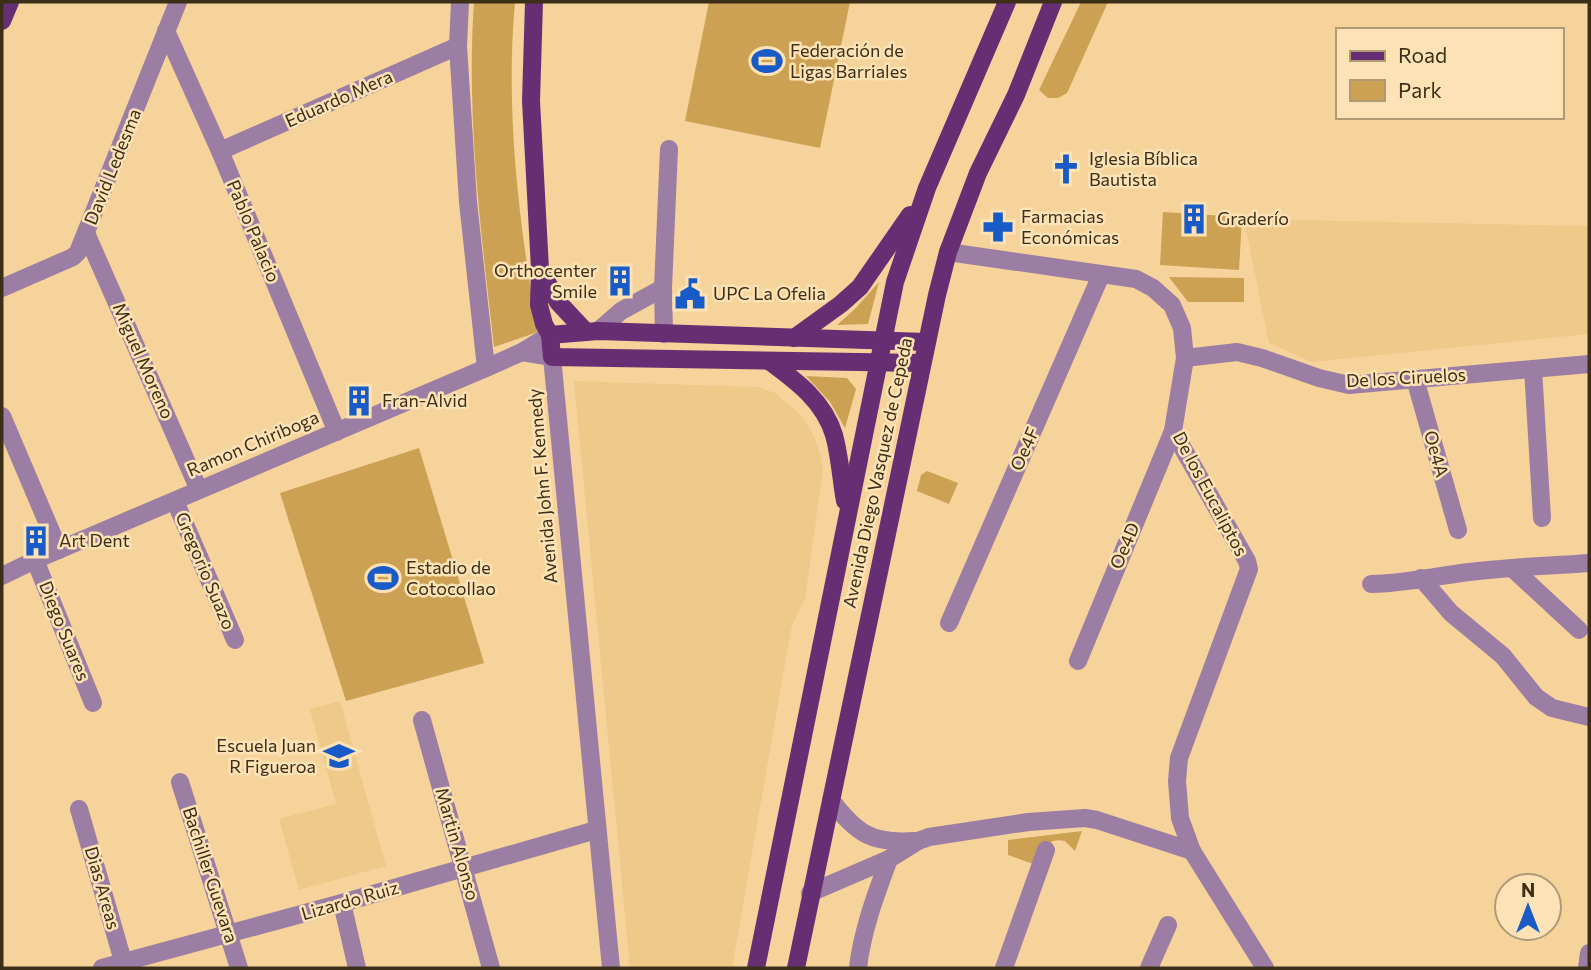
<svg xmlns="http://www.w3.org/2000/svg" width="1591" height="970" viewBox="0 0 1591 970" font-family="Commissioner,sans-serif">
<rect width="100%" height="100%" fill="#f5d39b"/>
<g fill="#efc98a">
<path d="M 1244,219 L 1589,226 L 1589,334 L 1312,362 L 1269,343 Z"/>
<path d="M 574,381 L 758,387 L 775,393 L 802,416 L 812,432 L 820,454 L 823,470 L 805,598 L 792,626 L 789,641 L 732,968 L 630,968 Z"/>
<path d="M 340,701 L 386,866 L 299,890 L 279,819 L 336,804 L 310,709 Z"/>
</g>
<g fill="#cca153">
<path d="M 474,2 L 515,2 C 505,112 519,224 538,332 L 494,347 C 481,232 466,117 474,2 Z"/>
<path d="M 709,2 L 850,2 L 820,148 L 685,121 Z"/>
<path d="M 1081,2 L 1108,2 L 1067,93 L 1058,98 L 1048,98 L 1039,90 Z"/>
<path d="M 1163,212 L 1242,217 L 1239,270 L 1160,265 Z"/>
<path d="M 1169,277 L 1244,278 L 1244,302 L 1188,302 Z"/>
<path d="M 879,282 L 868,324 L 837,325 L 855,309 Z"/>
<path d="M 806,376 L 847,378 L 856,389 L 845,428 L 830,402 Z"/>
<path d="M 419,448 L 484,663 L 346,701 L 280,493 Z"/>
<path d="M 927,471 L 958,483 L 949,504 L 917,491 L 921,475 Z"/>
<path d="M 1082,831 L 1075,851 L 1065,841 C 1046,837 1042,851 1036,865 L 1008,855 L 1008,840 Z"/>
</g>
<g fill="none" stroke-linecap="round" stroke-linejoin="round">
<g stroke="#9c7da3" stroke-width="18">
<path d="M 460,2 L 458,46 L 468,202 L 486,368"/>
<path d="M 166,31 L 220,151 L 337,432"/>
<path d="M 220,151 L 458,46"/>
<path d="M 86,233 L 199,490"/>
<path d="M 948,252 L 1136,279 L 1153,288 L 1172,305 L 1182,328 L 1185,358 L 1173,431 L 1247,561 L 1249,569 L 1179,758 L 1177,781 L 1180,818 L 1192,851 L 1265,968"/>
<path d="M 2,288 L 73,257 L 78,252 L 178,2"/>
<path d="M 663,288 L 664,334"/>
<path d="M 598,331 L 621,311 L 663,288 L 669,149"/>
<path d="M 522,352 L 552,357 L 611,968"/>
<path d="M 1185,358 L 1237,352 L 1262,358 L 1319,378 L 1349,385 L 1589,364"/>
<path d="M 1533,369 L 1542,518"/>
<path d="M 1415,379 L 1458,530"/>
<path d="M 2,416 L 59,550"/>
<path d="M 175,501 L 235,640"/>
<path d="M 35,560 L 93,703"/>
<path d="M 1512,568 L 1579,630"/>
<path d="M 2,576 L 35,560 L 486,368 L 522,352 L 550,335"/>
<path d="M 1421,578 L 1451,613 L 1503,656 L 1536,697 L 1552,708 L 1589,717"/>
<path d="M 1371,584 C 1403,584 1436,576 1469,572 C 1509,567 1549,566 1589,563"/>
<path d="M 949,623 L 1101,275"/>
<path d="M 1078,661 L 1173,431"/>
<path d="M 422,720 L 491,968"/>
<path d="M 180,782 L 239,968"/>
<path d="M 831,800 C 856,833 871,844 914,841"/>
<path d="M 79,809 L 125,968"/>
<path d="M 810,893 L 889,859 L 918,841 L 929,837 L 1028,822 L 1085,818 L 1097,820 L 1192,851"/>
<path d="M 342,903 L 357,968"/>
<path d="M 102,968 L 342,903 L 596,830"/>
<path d="M 858,968 C 862,931 876,894 889,859"/>
<path d="M 1004,968 L 1046,850"/>
<path d="M 1149,968 L 1168,925"/>
<path d="M 1587,968 L 1589,953"/>
</g>
<g stroke="#672f73" stroke-width="18">
<path d="M 534,2 L 531,101 L 540,269 L 539,305 L 544,324 L 550,335 L 552,357 L 922,363"/>
<path d="M 2,21 L 10,2"/>
<path d="M 540,269 L 558,302 L 586,332"/>
<path d="M 550,335 L 598,331 L 926,342"/>
<path d="M 794,338 L 841,304 L 860,287 L 910,215"/>
<path d="M 769,361 C 796,381 824,401 834,435 C 840,456 841,480 845,501"/>
<path d="M 756,968 L 895,282 L 927,188 L 1007,2"/>
<path d="M 796,968 L 937,295 L 948,252 L 978,173 L 1016,95 L 1053,2"/>
</g>
</g>
<defs>
<g id="stadium-bare" transform="scale(2.415)"><path d="M0-5a6.5 5 0 1 0 0 10a6.5 5 0 1 0 0-10ZM-3.5-1.8h7v3.6h-7Z" fill="#185bc6" stroke="#fde2b5" stroke-width="2.5" paint-order="stroke"/></g>
<g id="church-bare" transform="scale(2.415)"><path d="M-1.2-6h2.4v3.5h3.3v2.4h-3.3V6h-2.4V-.1h-3.3v-2.4h3.3Z" fill="#185bc6" stroke="#fde2b5" stroke-width="2.5" paint-order="stroke"/></g>
<g id="building-bare" transform="scale(2.415)"><path d="M-4-6H4V6H1V3H-1V6H-4ZM-2.5-4.3h1.7v1.8h-1.7ZM.8-4.3h1.7v1.8H.8ZM-2.5-1h1.7V.8h-1.7ZM.8-1h1.7V.8H.8Z" fill="#185bc6" stroke="#fde2b5" stroke-width="2.5" paint-order="stroke"/></g>
<g id="pharmacy-bare" transform="scale(2.415)"><path d="M-2-6h4v4h4v4h-4v4h-4v-4h-4v-4h4Z" fill="#185bc6" stroke="#fde2b5" stroke-width="2.5" paint-order="stroke"/></g>
<g id="civic-bare" transform="scale(2.415)"><path d="M-.6-6.5H3V-4.5H.6V-3L4-1V1h2V6H-6V1h2V-1L-.6-3ZM-1.2 2.5V6h2.4V2.5Z" fill="#185bc6" stroke="#fde2b5" stroke-width="2.5" paint-order="stroke"/></g>
<g id="school-bare" transform="scale(2.415)"><path d="M0-5L7-2L0 1L-7-2ZM-4 1L0 2.5L4 1V4Q0 6-4 4Z" fill="#185bc6" stroke="#fde2b5" stroke-width="2.5" paint-order="stroke"/></g>
</defs>
<g fill-rule="evenodd">
<use href="#stadium-bare" x="767" y="61"/>
<use href="#church-bare" x="1066" y="169"/>
<use href="#building-bare" x="1194" y="219"/>
<use href="#pharmacy-bare" x="998" y="227"/>
<use href="#building-bare" x="620" y="281"/>
<use href="#civic-bare" x="690" y="294"/>
<use href="#building-bare" x="359" y="401"/>
<use href="#building-bare" x="36" y="541"/>
<use href="#stadium-bare" x="383" y="578"/>
<use href="#school-bare" x="339" y="756"/>
</g>
<g text-anchor="middle" stroke-width="5" stroke-linejoin="round" paint-order="stroke">
<g font-size="18" fill="#3c2f18" stroke="#fde2b5" text-anchor="start">
<text x="790" y="57">Federación de<tspan x="790" dy="21">Ligas Barriales</tspan></text>
<text x="1089" y="165">Iglesia Bíblica<tspan x="1089" dy="21">Bautista</tspan></text>
<text x="1021" y="223">Farmacias<tspan x="1021" dy="21">Económicas</tspan></text>
<text x="1217" y="225">Graderío</text>
<text x="597" y="277" text-anchor="end">Orthocenter<tspan x="597" dy="21">Smile</tspan></text>
<text x="713" y="300">UPC La Ofelia</text>
<text x="382" y="407">Fran-Alvid</text>
<text x="59" y="547">Art Dent</text>
<text x="406" y="574">Estadio de<tspan x="406" dy="21">Cotocollao</tspan></text>
<text x="316" y="752" text-anchor="end">Escuela Juan<tspan x="316" dy="21">R Figueroa</tspan></text>
</g>
<g font-size="18" fill="#3c2f18" stroke="#fde2b5">
<text transform="translate(339 99) rotate(-24)" y="6">Eduardo Mera</text>
<text transform="translate(113 167) rotate(-68)" y="6">David Ledesma</text>
<text transform="translate(253 231) rotate(67)" y="6">Pablo Palacio</text>
<text transform="translate(143 361) rotate(66)" y="6">Miguel Moreno</text>
<text transform="translate(1406 378) rotate(-3)" y="6">De los Ciruelos</text>
<text transform="translate(253 444) rotate(-23)" y="6">Ramon Chiriboga</text>
<text transform="translate(1025 449) rotate(-66)" y="6">Oe4F</text>
<text transform="translate(1436 454) rotate(74)" y="6">Oe4A</text>
<text transform="translate(878 473) rotate(-78)" y="6">Avenida Diego Vasquez de Cepeda</text>
<text transform="translate(543 486) rotate(-95)" y="6">Avenida John F. Kennedy</text>
<text transform="translate(1210 494) rotate(62)" y="6">De los Eucaliptos</text>
<text transform="translate(1125 546) rotate(-67)" y="6">Oe4D</text>
<text transform="translate(205 571) rotate(67)" y="6">Gregorio Suazo</text>
<text transform="translate(64 631) rotate(68)" y="6">Diego Suares</text>
<text transform="translate(457 844) rotate(74)" y="6">Martin Alonso</text>
<text transform="translate(210 875) rotate(72)" y="6">Bachiller Guevara</text>
<text transform="translate(102 888) rotate(74)" y="6">Dias Areas</text>
<text transform="translate(350 901) rotate(-16)" y="6">Lizardo Ruiz</text>
</g>
</g>
<rect width="1591" height="970" fill="none" stroke="#3c2f18" stroke-width="7"/>
<rect x="1336" y="28" width="228" height="91" fill="#fde2b5" stroke="#b09a76" stroke-width="2"/>
<rect x="1350" y="51" width="35" height="10" fill="#672f73" stroke="#b09a76" stroke-width="2"/>
<text x="1398" y="63" font-size="21" fill="#3c2f18">Road</text>
<rect x="1350" y="80" width="35" height="21" fill="#cca153" stroke="#b09a76" stroke-width="2"/>
<text x="1398" y="98" font-size="21" fill="#3c2f18">Park</text>
<g transform="translate(1528 907)"><circle r="33" fill="#fde2b5" stroke="#b09a76" stroke-width="2"/>
<path d="M0-5L12 26L0 18L-12 26Z" fill="#185bc6"/>
<text y="-10" font-size="19" font-weight="bold" text-anchor="middle" fill="#3c2f18">N</text>
</g>
</svg>
